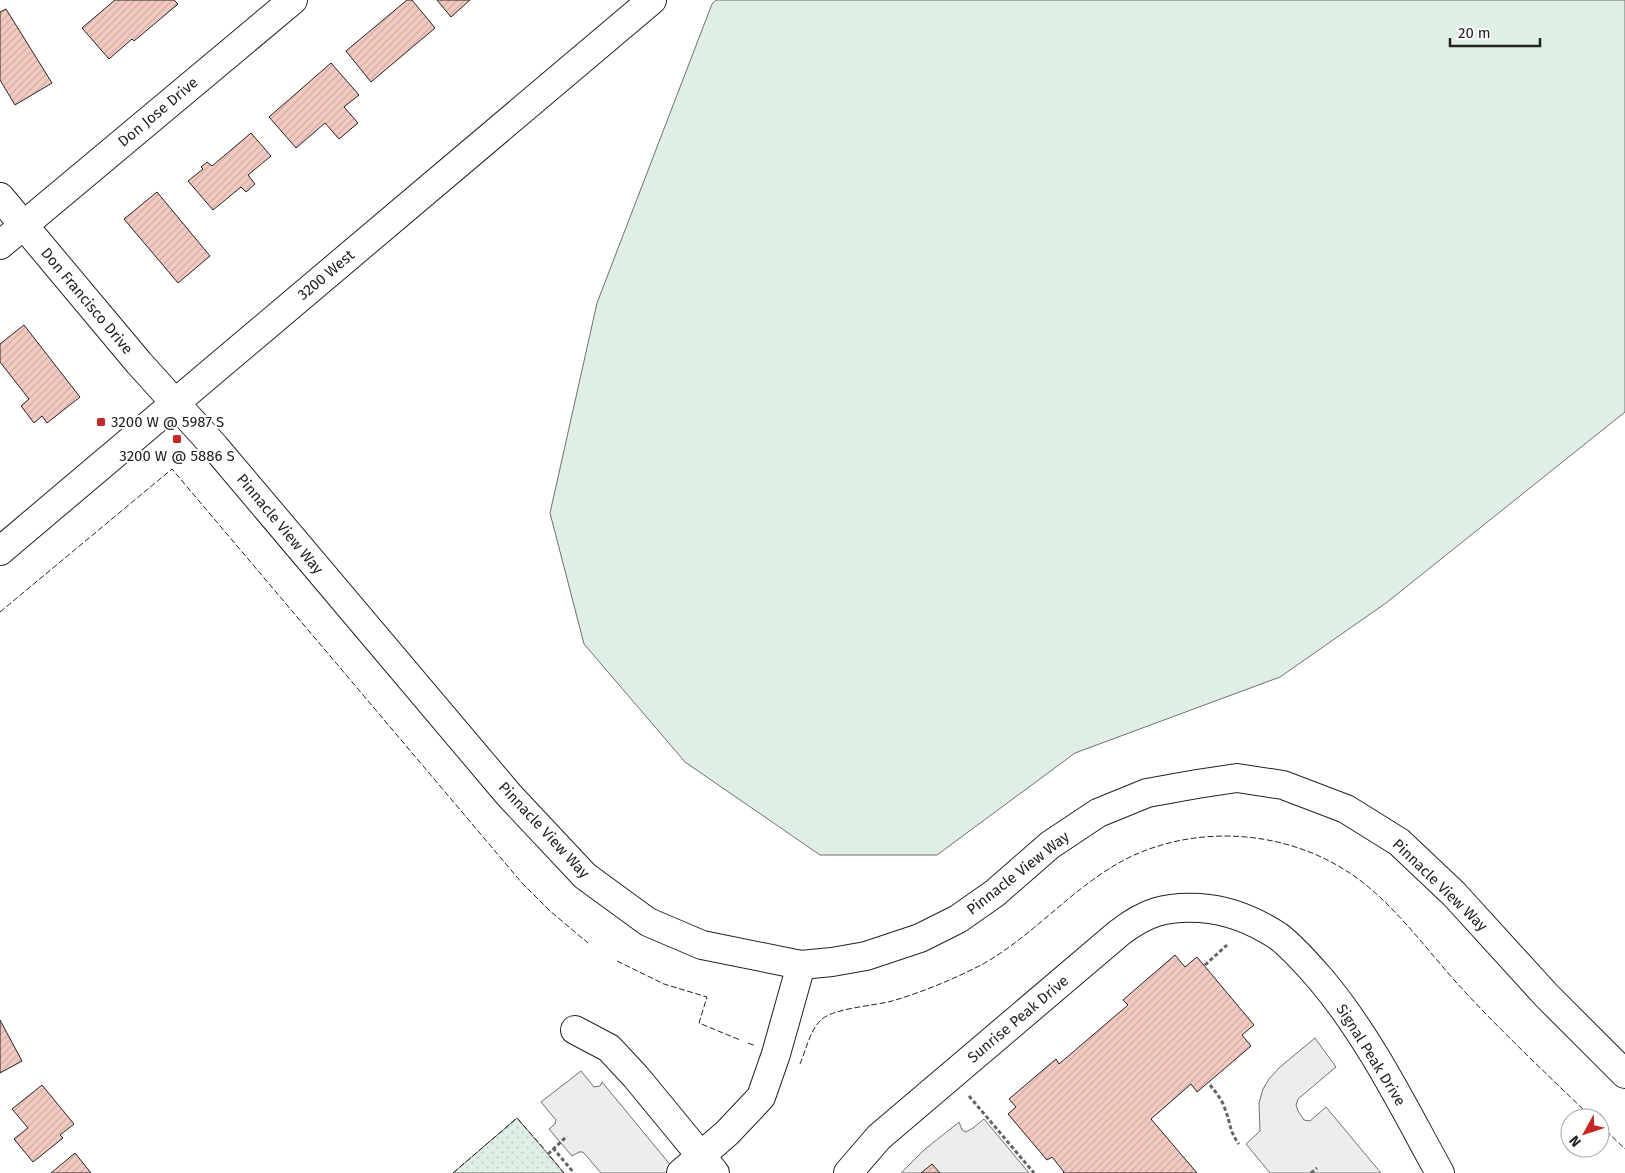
<svg xmlns="http://www.w3.org/2000/svg" width="1625" height="1173" viewBox="0 0 1625 1173" font-family="'Fira Sans',sans-serif">
<defs>
<pattern id="park-dots" width="8" height="8" patternUnits="userSpaceOnUse" patternTransform="scale(1.25)"><rect width="8" height="8" fill="#e0efe3"/><path d="M2 2h.1M6 6h.1" fill="none" stroke="#c0cdc2" stroke-width="1.8" stroke-linecap="round"/></pattern>
<pattern id="building-hatch" width="6" height="6" patternUnits="userSpaceOnUse" patternTransform="scale(1.25)"><rect width="6" height="6" fill="#f3c9c0"/><path d="M-1 1l2-2M0 6l6-6M5 7l2-2" fill="none" stroke="#d0aca5"/></pattern>
</defs>
<rect width="100%" height="100%" fill="#fff"/>
<path fill="#e0efe3" stroke="#6f6f6f" d="M 716,0 L 1625,0 L 1625,412 L 1386,603 L 1280,677 L 1075,753 L 937,855 L 820,855 L 685,762 L 584,644 L 550,513 L 597,303 L 712,4 Z"/>
<path fill="url(#park-dots)" stroke="#6f6f6f" d="M 517,1118 L 564,1173 L 453,1173 Z"/>
<g fill="#ededed" stroke="#6f6f6f">
<path d="M 1315,1038 L 1336,1067 L 1298,1099 L 1296,1105 L 1298,1111 L 1304,1120 L 1310,1121 L 1326,1107 L 1381,1173 L 1270,1173 L 1246,1144 L 1260,1131 L 1259,1103 L 1263,1089 L 1269,1079 L 1280,1067 Z"/>
<path d="M 581,1071 L 594,1087 L 600,1086 L 602,1082 L 677,1173 L 601,1173 L 583,1152 L 579,1152 L 572,1156 L 549,1129 L 555,1124 L 556,1120 L 541,1102 Z"/>
<path d="M 984,1119 L 1029,1173 L 901,1173 L 924,1150 L 959,1122 L 962,1130 L 966,1132 L 973,1128 Z"/>
</g>
<g fill="url(#building-hatch)" stroke="#222">
<path d="M 115,0 L 174,0 L 178,4 L 134,41 L 132,39 L 109,59 L 82,28 Z"/>
<path d="M 407,0 L 412,0 L 435,28 L 371,82 L 346,51 Z"/>
<path d="M 437,0 L 470,0 L 451,17 Z"/>
<path d="M 6,9 L 52,83 L 15,105 L 0,80 L 0,12 Z"/>
<path d="M 331,63 L 359,95 L 344,107 L 358,123 L 339,139 L 325,123 L 296,148 L 269,117 Z"/>
<path d="M 251,133 L 271,156 L 248,175 L 255,184 L 246,192 L 241,187 L 213,210 L 188,181 L 203,169 L 201,167 L 207,162 L 212,166 Z"/>
<path d="M 157,192 L 210,256 L 178,283 L 124,219 Z"/>
<path d="M 24,325 L 80,397 L 47,423 L 42,416 L 34,423 L 21,406 L 29,399 L 0,362 L 0,344 Z"/>
<path d="M 1175,955 L 1185,967 L 1197,957 L 1254,1025 L 1242,1035 L 1251,1046 L 1197,1092 L 1191,1084 L 1151,1119 L 1197,1173 L 1063,1173 L 1064,1172 L 1052,1157 L 1047,1160 L 1008,1114 L 1016,1107 L 1009,1099 L 1056,1059 L 1059,1064 L 1128,1005 L 1123,1000 Z"/>
<path d="M 0,1020 L 22,1061 L 0,1073 Z"/>
<path d="M 42,1085 L 74,1124 L 60,1135 L 63,1138 L 33,1162 L 14,1139 L 28,1128 L 12,1109 Z"/>
<path d="M 75,1153 L 91,1173 L 51,1173 Z"/>
<path d="M 932,1164 L 940,1173 L 921,1173 Z"/>
</g>
<g fill="none" stroke-linecap="round" stroke-linejoin="round">
<g stroke="#222" stroke-width="30">
<g id="minor">
<path d="M 0,197 L 139,363 L 215,447 L 509,795 L 585,876 L 648,922 L 702,945 L 801,965 L 832,962 L 866,956 L 920,938 L 958,919 L 995,893 L 1050,845 L 1098,813 L 1147,793 L 1197,784 L 1237,778 L 1283,785 L 1346,809 L 1399,842 L 1454,894 L 1547,996 L 1625,1074"/>
<path d="M 0,245 L 293,0"/>
<path d="M 0,551 L 652,0"/>
<path d="M 575,1030 L 609,1048 L 636,1077 L 715,1173"/>
<path d="M 681,1173 L 727,1133 L 761,1097 L 776,1054 L 801,965"/>
<path d="M 848,1173 L 879,1137 L 1119,933 C 1146,912 1166,906 1200,908 C 1228,910 1255,921 1278,936 C 1295,949 1309,966 1323,982 C 1371,1040 1404,1108 1440,1173"/>
</g>
</g>
<g stroke="#646464" stroke-width="3" stroke-dasharray="4 2.5" stroke-linecap="butt">
<path d="M 1205,965 L 1227,945"/>
<path d="M 1210,1085 C 1216,1092 1222,1100 1225,1109 C 1231,1124 1229,1131 1239,1144"/>
<path d="M 969,1096 L 1034,1173"/>
<path d="M 553,1148 L 574,1173"/>
<path d="M 548,1154 L 567,1136"/>
<path d="M 1311,1173 L 1317,1168"/>
</g>
<use href="#minor" stroke="#fff" stroke-width="28"/>
<g stroke="#222" stroke-width="1" stroke-dasharray="6 2.5" stroke-linecap="butt">
<path d="M 0,612 L 172,469 L 522,883 L 550,911 L 588,943"/>
<path d="M 617,961 L 664,984 L 707,997 L 699,1023 L 740,1040"/>
<path d="M 748,1043 L 756,1046"/>
<path d="M 800,1064 C 806,1050 810,1030 821,1020 C 833,1008 874,1006 892,1001 C 923,992 954,979 983,964 C 1036,934 1075,884 1130,857 C 1206,821 1301,832 1366,885 C 1404,916 1433,958 1466,993 C 1507,1037 1550,1077 1592,1118"/>
<path d="M 1600,1125 L 1625,1149"/>
<path d="M 550,1156 L 564,1173"/>
<path d="M 453,1173 L 517,1118 L 546,1151"/>
</g>
</g>
<g fill="#c62828" stroke="#fff" stroke-width="2">
<rect x="96" y="417" width="10" height="10" rx="2.5"/>
<rect x="172" y="434" width="10" height="10" rx="2.5"/>
</g>
<g text-anchor="middle" stroke-width="4" stroke-linejoin="round" paint-order="stroke">
<g font-size="15" fill="#222" stroke="#fff">
<text transform="translate(158 112) rotate(-40)" y="5">Don Jose Drive</text>
<text transform="translate(326 275) rotate(-40)" y="5">3200 West</text>
<text transform="translate(87 301) rotate(50)" y="5">Don Francisco Drive</text>
<text transform="translate(280 524) rotate(50)" y="5">Pinnacle View Way</text>
<text transform="translate(544 830) rotate(47)" y="5">Pinnacle View Way</text>
<text transform="translate(1018 873) rotate(-38)" y="5">Pinnacle View Way</text>
<text transform="translate(1440 885) rotate(44)" y="5">Pinnacle View Way</text>
<text transform="translate(1018 1019) rotate(-40)" y="5">Sunrise Peak Drive</text>
<text transform="translate(1371 1055) rotate(58)" y="5">Signal Peak Drive</text>
</g>
<g font-size="15" fill="#222" stroke="#fff" text-anchor="start">
<text x="111" y="427">3200 W @ 5987 S</text>
<text x="177" y="461" text-anchor="middle">3200 W @ 5886 S</text>
</g>
</g>
<g transform="translate(1585 1133) rotate(230)"><circle r="24" fill="#ffffff" stroke="#a7a7a7"/>
<path d="M0-4L9 19L0 12L-9 19Z" fill="#c62828"/>
<text y="-8" font-size="14" font-weight="bold" text-anchor="middle" fill="#222222">N</text>
</g>
<path d="M1450 38v8h90v-8" fill="none" stroke="#222222" stroke-width="2.5"/>
<text x="1458" y="38" font-size="15" fill="#222222" stroke="#ffffff" stroke-width="4" paint-order="stroke">20 m</text>
</svg>
